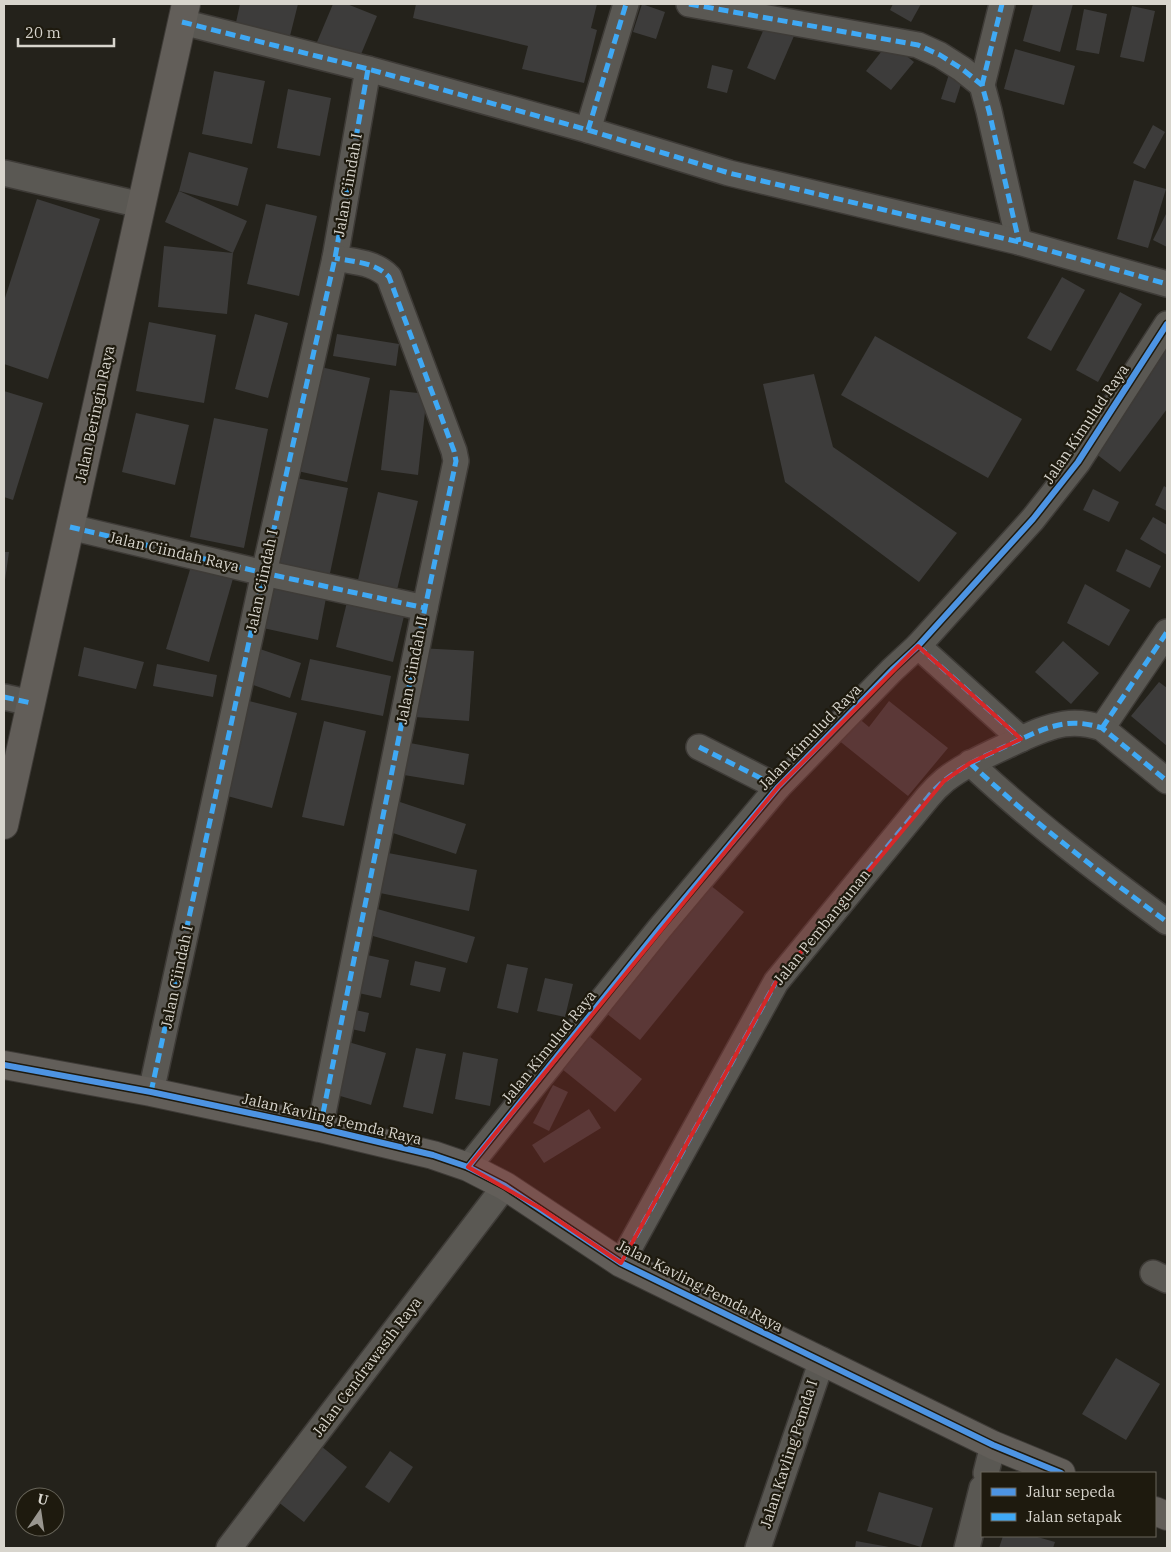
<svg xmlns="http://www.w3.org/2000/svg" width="1171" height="1552" viewBox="0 0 1171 1552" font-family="'IBM Plex Serif',serif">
<rect width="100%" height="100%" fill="#24221b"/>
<g fill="#3d3c3b">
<path d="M 240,4 L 298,4 L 289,40 L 235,27 Z"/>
<path d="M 333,4 L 347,4 L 377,16 L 359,59 L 317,42 Z"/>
<path d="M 416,4 L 597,4 L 591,28 L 597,30 L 584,83 L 522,69 L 528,46 L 413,18 Z"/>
<path d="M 642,4 L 665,12 L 656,39 L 633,32 Z"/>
<path d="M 893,4 L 921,4 L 911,22 L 890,10 Z"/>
<path d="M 1033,4 L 1073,4 L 1060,52 L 1023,41 Z"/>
<path d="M 1132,6 L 1155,11 L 1144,62 L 1120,57 Z"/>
<path d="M 1084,9 L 1107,14 L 1099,54 L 1076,50 Z"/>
<path d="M 766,24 L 794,36 L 775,80 L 747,68 Z"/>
<path d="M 889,42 L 914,62 L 891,90 L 866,71 Z"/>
<path d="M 1015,49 L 1075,66 L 1064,105 L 1004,89 Z"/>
<path d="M 712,65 L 733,70 L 727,93 L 707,88 Z"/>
<path d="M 214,71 L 265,81 L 252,144 L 202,134 Z"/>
<path d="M 950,71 L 964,75 L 955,103 L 941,99 Z"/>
<path d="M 288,89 L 331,98 L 320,156 L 277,148 Z"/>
<path d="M 1153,125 L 1165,132 L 1145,169 L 1133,163 Z"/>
<path d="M 189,152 L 248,168 L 238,206 L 179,191 Z"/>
<path d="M 1134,180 L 1166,189 L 1148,248 L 1117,239 Z"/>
<path d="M 179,191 L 247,221 L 233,253 L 227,314 L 158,307 L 164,246 L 233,253 L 165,222 Z"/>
<path d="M 37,199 L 100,219 L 48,379 L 4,364 L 4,301 Z"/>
<path d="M 266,204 L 317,216 L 299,296 L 247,284 Z"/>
<path d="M 1167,212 L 1167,247 L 1153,240 Z"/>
<path d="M 1062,277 L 1085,290 L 1051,351 L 1027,338 Z"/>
<path d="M 1120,292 L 1142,304 L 1098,382 L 1076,370 Z"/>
<path d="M 255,314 L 288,323 L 268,398 L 235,389 Z"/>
<path d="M 149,322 L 216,335 L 204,403 L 136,391 Z"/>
<path d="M 337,334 L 399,344 L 396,366 L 333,356 Z"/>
<path d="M 875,336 L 1022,419 L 988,478 L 841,395 Z"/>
<path d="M 1167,349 L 1167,409 L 1120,472 L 1091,450 Z"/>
<path d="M 316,366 L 370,378 L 347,482 L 293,470 Z"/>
<path d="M 814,374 L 833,447 L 957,533 L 919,582 L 785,482 L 763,384 Z"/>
<path d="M 390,390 L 427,394 L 418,475 L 381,470 Z"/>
<path d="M 4,391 L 43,403 L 13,500 L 4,497 Z"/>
<path d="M 136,413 L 189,425 L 175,485 L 122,472 Z"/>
<path d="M 214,418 L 268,429 L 244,548 L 190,537 Z"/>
<path d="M 296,478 L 348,488 L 329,578 L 278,567 Z"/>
<path d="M 1164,486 L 1167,488 L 1167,511 L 1155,505 Z"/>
<path d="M 1093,489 L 1119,502 L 1109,522 L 1083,510 Z"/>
<path d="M 378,492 L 418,501 L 397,590 L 358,580 Z"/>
<path d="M 1153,517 L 1167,525 L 1167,555 L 1140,539 Z"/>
<path d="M 1126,549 L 1161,566 L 1150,588 L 1116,571 Z"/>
<path d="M 4,552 L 9,552 L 5,580 L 4,580 Z"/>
<path d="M 192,563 L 234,575 L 209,662 L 166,649 Z"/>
<path d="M 1085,584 L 1130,610 L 1109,646 L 1067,623 Z"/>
<path d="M 271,587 L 326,598 L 318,640 L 263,628 Z"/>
<path d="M 347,602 L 404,616 L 393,662 L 336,647 Z"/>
<path d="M 1063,641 L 1099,673 L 1071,704 L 1035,672 Z"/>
<path d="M 84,647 L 144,662 L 136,689 L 78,676 Z"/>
<path d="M 257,648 L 301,663 L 290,698 L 245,682 Z"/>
<path d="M 419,648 L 474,651 L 469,721 L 415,717 Z"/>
<path d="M 310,659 L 391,676 L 383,716 L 301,700 Z"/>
<path d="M 157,664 L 217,675 L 213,697 L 153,686 Z"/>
<path d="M 1159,682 L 1167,688 L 1167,746 L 1131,716 Z"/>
<path d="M 245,700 L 297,713 L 272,808 L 220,794 Z"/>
<path d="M 889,701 L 948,748 L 908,796 L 837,739 L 856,716 L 869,727 Z"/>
<path d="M 324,721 L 366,731 L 344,826 L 302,817 Z"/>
<path d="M 410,743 L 469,754 L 464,785 L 404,775 Z"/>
<path d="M 394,800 L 466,824 L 456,854 L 384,830 Z"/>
<path d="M 383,852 L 477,870 L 469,911 L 375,892 Z"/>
<path d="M 710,885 L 744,912 L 640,1040 L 606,1013 Z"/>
<path d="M 374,908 L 475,937 L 467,963 L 366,934 Z"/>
<path d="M 363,954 L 389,960 L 381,998 L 354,992 Z"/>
<path d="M 415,961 L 446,968 L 440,992 L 410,985 Z"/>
<path d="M 507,964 L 528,968 L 518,1013 L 497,1008 Z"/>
<path d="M 545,978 L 573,984 L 565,1017 L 537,1011 Z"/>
<path d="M 351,1009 L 369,1013 L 365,1032 L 347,1028 Z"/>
<path d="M 589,1036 L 642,1079 L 615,1112 L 562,1069 Z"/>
<path d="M 345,1041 L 386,1053 L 371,1105 L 330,1093 Z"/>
<path d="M 416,1048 L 446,1054 L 433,1114 L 403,1107 Z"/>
<path d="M 463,1052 L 498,1059 L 490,1106 L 455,1099 Z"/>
<path d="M 553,1085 L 568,1092 L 549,1131 L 533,1123 Z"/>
<path d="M 589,1109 L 601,1128 L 544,1163 L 532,1145 Z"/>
<path d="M 1116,1358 L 1160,1384 L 1126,1440 L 1082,1414 Z"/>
<path d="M 316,1442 L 347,1467 L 304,1522 L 273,1498 Z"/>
<path d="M 390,1451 L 413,1467 L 389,1503 L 365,1487 Z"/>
<path d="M 879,1492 L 933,1508 L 921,1547 L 867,1531 Z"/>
<path d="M 1003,1536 L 1034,1536 L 1055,1542 L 1053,1548 L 999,1548 Z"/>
<path d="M 856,1541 L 889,1547 L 889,1548 L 855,1548 Z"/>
</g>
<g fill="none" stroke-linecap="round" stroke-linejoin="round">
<g stroke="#3e3b37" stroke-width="28">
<g id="street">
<path d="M 689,4 L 918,45 L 940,55 L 962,69 L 982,85 L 989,111 L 1019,242"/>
<path d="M 182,22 L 368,69 L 588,130 L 729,173 L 1019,242 L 1167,284"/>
<path d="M 982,85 L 1002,4"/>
<path d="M 588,130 L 626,4"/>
<path d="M 4,173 L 141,205"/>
<path d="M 70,527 L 264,573 L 425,608"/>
<path d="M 918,646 L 1021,739"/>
<path d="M 4,697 L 31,703"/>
<path d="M 1102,728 L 1167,632"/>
<path d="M 699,747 L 778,787"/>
<path d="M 970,763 C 1033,822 1098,871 1167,922"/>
<path d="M 151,1092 L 264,573 L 335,258 L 368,69"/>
<path d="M 320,1128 L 425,608 L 456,461 L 454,451 L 389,277 C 375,262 354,262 335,258"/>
<path d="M 468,1167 L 660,928 L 778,787 L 892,670 L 918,646 L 1033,519 L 1078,462 L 1167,324"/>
<path d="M 621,1263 L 776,982 L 928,797 C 933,791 939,785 945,780 C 963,766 985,756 1006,746 C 1024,738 1044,727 1064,724 C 1077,722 1090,724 1102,728 L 1167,781"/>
<path d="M 1153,1273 L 1167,1280"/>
<path d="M 986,1473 L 993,1445"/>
<path d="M 229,1548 L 505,1186"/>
<path d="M 758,1548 L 822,1360"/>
<path d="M 967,1548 L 982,1488"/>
</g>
</g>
<g stroke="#3e3b37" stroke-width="30">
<g id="secondary">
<path d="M 4,825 L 186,4"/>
<path d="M 4,1065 L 151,1092 L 320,1128 L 433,1155 L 468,1167 L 505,1186 L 621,1263 L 993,1445 L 1061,1473"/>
<path d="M 1155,1511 L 1167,1516"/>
</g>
</g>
<use href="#street" stroke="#5a5853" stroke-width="25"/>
<use href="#secondary" stroke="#625e59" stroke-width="28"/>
<g stroke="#3fa9f5" stroke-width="5" stroke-dasharray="10 5" stroke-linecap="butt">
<path d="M 689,4 L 918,45 L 940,55 L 962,69 L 982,85 L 989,111 L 1019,242"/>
<path d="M 182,22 L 368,69 L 588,130 L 729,173 L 1019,242 L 1167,284"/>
<path d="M 982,85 L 1002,4"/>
<path d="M 588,130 L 626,4"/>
<path d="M 70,527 L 264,573 L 425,608"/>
<path d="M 918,646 L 1021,739"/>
<path d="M 4,697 L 31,703"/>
<path d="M 1102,728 L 1167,632"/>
<path d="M 699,747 L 778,787"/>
<path d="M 970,763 C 1033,822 1098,871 1167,922"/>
<path d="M 151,1092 L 264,573 L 335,258 L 368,69"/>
<path d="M 320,1128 L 425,608 L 456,461 L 454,451 L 389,277 C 375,262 354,262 335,258"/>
<path d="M 621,1263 L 776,982 L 928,797 C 933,791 939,785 945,780 C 963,766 985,756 1006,746 C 1024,738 1044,727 1064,724 C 1077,722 1090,724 1102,728 L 1167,781"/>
</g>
<g stroke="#1e1a0e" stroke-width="9">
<g id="cycleway">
<path d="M 4,1065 L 151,1092 L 320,1128 L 433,1155 L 468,1167 L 505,1186 L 621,1263 L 993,1445 L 1061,1473"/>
<path d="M 468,1167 L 660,928 L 778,787 L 892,670 L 918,646 L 1033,519 L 1078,462 L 1167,324"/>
</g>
</g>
<use href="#cycleway" stroke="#4d94e3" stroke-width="6"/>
</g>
<path fill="#d62828" fill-opacity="0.2" stroke="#d62828" stroke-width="4" stroke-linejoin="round" d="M 918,646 L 1021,739 L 970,763 L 944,781 L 776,982 L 621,1263 L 540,1208 L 468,1167 L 778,787 Z"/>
<g text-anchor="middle" stroke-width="4.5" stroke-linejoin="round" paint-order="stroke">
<g font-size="15" fill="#d8d5cd" stroke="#1e1a0e">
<text transform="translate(348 185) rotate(-80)" y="5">Jalan Ciindah I</text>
<text transform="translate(95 414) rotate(-78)" y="5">Jalan Beringin Raya</text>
<text transform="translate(1086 424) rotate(-56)" y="5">Jalan Kimulud Raya</text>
<text transform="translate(174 552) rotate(13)" y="5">Jalan Ciindah Raya</text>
<text transform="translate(262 581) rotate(-78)" y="5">Jalan Ciindah I</text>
<text transform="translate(412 670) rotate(-79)" y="5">Jalan Ciindah II</text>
<text transform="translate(810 737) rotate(-46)" y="5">Jalan Kimulud Raya</text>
<text transform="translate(822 927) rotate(-51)" y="5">Jalan Pembangunan</text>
<text transform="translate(177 977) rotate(-78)" y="5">Jalan Ciindah I</text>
<text transform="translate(549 1047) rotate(-51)" y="5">Jalan Kimulud Raya</text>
<text transform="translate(332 1119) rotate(13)" y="5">Jalan Kavling Pemda Raya</text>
<text transform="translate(700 1286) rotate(27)" y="5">Jalan Kavling Pemda Raya</text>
<text transform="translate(367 1367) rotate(-53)" y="5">Jalan Cendrawasih Raya</text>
<text transform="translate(789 1454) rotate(-72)" y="5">Jalan Kavling Pemda I</text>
</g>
</g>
<rect width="1171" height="1552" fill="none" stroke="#d8d5cd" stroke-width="10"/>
<rect x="981" y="1472" width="175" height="65" fill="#1e1a0e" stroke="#68655a"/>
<rect x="991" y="1488" width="25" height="8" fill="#4d94e3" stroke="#68655a"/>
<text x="1026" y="1497" font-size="15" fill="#d8d5cd">Jalur sepeda</text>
<rect x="991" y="1513" width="25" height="8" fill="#3fa9f5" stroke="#68655a"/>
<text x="1026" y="1522" font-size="15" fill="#d8d5cd">Jalan setapak</text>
<g transform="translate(40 1512) rotate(13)"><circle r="24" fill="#1e1a0e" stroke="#68655a"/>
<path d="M0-4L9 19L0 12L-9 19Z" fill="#99968f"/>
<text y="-8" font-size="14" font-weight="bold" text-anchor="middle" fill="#d8d5cd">U</text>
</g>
<path d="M18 38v8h96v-8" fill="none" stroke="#d8d5cd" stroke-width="2.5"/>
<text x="25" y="38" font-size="15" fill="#d8d5cd" stroke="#1e1a0e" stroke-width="4" paint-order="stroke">20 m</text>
</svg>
